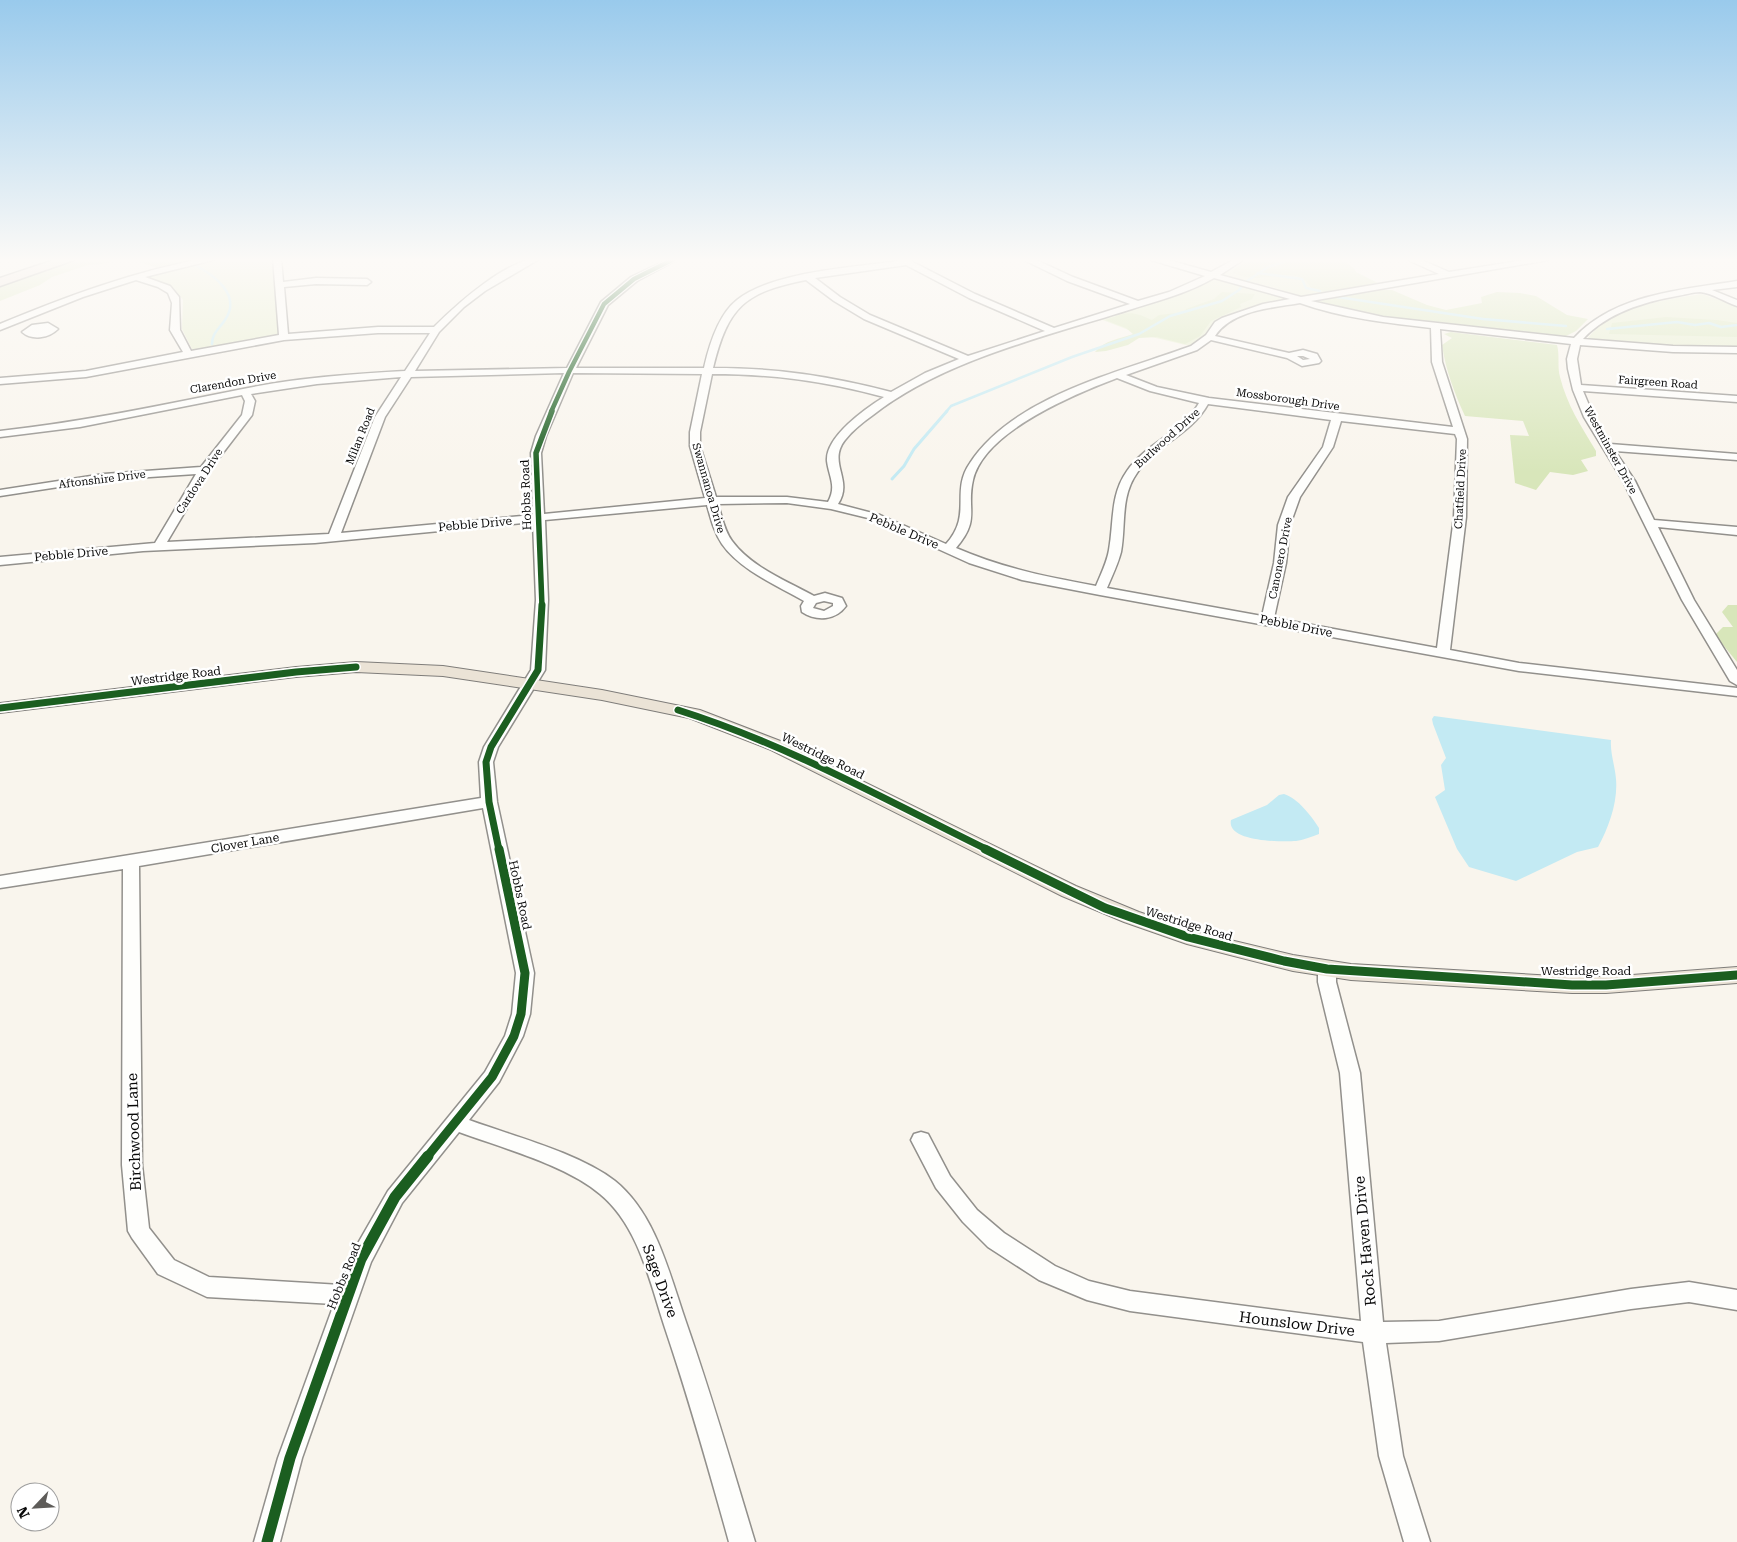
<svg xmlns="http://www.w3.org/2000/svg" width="1737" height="1542" viewBox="0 0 1737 1542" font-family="'Roboto Serif',serif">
<rect width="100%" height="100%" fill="#f9f5ed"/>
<g fill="#e6eecd">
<path d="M 228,258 L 272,258 L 279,336 L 193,351 L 182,329 L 183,300 L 174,288 L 142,275 Z"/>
<path d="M 1252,258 L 1298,258 L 1371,285 L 1301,298 L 1276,288 L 1221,275 Z"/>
<path d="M 1214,278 L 1286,299 L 1247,308 L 1226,316 L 1214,323 L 1198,342 L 1190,346 L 1139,334 L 1100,319 C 1138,307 1179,298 1214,278 Z"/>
<path d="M 1702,294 L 1737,306 L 1737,349 L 1662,346 L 1587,339 C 1613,306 1663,300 1702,294 Z"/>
</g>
<g fill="#d8e6ba">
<path d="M 80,258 L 128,258 L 102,264 L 88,265 L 52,277 L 40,285 L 0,301 L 0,286 Z"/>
<path d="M 129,258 L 202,258 L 157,268 Z"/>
<path d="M 1254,258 L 1339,258 L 1354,268 L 1356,272 L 1378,283 L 1327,292 L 1311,288 C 1301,268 1274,277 1257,278 C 1249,278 1240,276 1233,273 L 1234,269 Z"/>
<path d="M 1374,290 L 1392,290 L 1427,305 L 1446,310 L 1482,303 L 1481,297 L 1497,292 L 1520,293 L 1536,296 L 1567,315 L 1588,319 L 1576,331 L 1566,336 L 1402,320 L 1319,302 L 1324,299 Z"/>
<path d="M 1222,292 L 1255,294 L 1252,299 L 1240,304 L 1241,307 L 1211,321 L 1200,336 L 1185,344 L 1157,337 L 1139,338 L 1128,345 L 1106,351 L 1095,352 C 1105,340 1119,339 1133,334 L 1126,328 L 1105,320 C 1127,312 1131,310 1152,320 L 1159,315 L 1185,312 L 1186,309 L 1214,299 Z"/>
<path d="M 1666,317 L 1717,320 L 1737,323 L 1737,337 L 1609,334 L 1612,323 Z"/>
<path d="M 1451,332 L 1557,345 C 1560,356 1557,366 1560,377 C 1567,405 1581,426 1596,451 L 1596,456 L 1581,460 L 1588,471 L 1573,475 L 1550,472 L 1536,490 L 1515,483 L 1510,435 L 1529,436 L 1523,421 L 1465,416 C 1454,392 1446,371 1442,345 L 1452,338 L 1444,334 Z"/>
<path d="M 1728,605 L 1737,605 L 1737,662 L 1715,635 L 1723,627 L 1733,627 L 1722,612 Z"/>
</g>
<g fill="#c3eaf3">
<path d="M 1434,716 L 1611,740 C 1610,753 1615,766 1616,779 C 1618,802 1609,827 1598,847 L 1577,852 L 1516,881 L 1469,867 L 1457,849 L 1435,797 L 1445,790 L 1441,765 L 1446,758 L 1433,724 L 1432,719 Z"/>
<path d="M 1284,794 C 1298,798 1312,817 1319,828 L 1319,834 C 1311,837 1303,840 1296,841 C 1282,842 1226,842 1231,820 L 1267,805 L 1279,795 Z"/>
</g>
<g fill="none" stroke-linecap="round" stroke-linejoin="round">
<g stroke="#c3eaf3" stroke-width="2.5">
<path d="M 0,258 L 5,258"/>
<path d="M 181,258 L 185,259"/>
<path d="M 195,265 C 214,275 242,295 225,320 C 219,329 212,333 212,344"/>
<path d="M 1258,273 L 1302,279 L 1306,288 L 1320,291"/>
<path d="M 1247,281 L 1268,267 L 1297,258"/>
<path d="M 1331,296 L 1483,319 L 1566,326"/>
<path d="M 1607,329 L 1677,322 L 1695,325 L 1709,323 L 1721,327 L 1737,325"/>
<path d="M 946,412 L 951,406 L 1072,357 L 1139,334 L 1170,316 L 1222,301 L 1239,290 L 1243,285"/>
</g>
<path stroke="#c3eaf3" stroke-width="3" d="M 892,479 L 904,466 L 914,449 L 947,411"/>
<g stroke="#92908c" stroke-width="3">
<g id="minor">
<path d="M 207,258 L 221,258 L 145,277 L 170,286 L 179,297 L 180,330 L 191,351 L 279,335 L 273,258 L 281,258 L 283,282 L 316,278 L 367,279 L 371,282 L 367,285 L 316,284 L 284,287 L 288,334 L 378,327 L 434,327 C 457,304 508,258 541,258 L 485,291 L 464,307 L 439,332 L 415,371 L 567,368 L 601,302 L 631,277 L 671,258 L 680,258 L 637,281 L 608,305 L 576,368 L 704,368 C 709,346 718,315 737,300 C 771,272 855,267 899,261 L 896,258 L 905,258 L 975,294 L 1054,328 L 1130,304 L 1067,281 L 1024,260 L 1023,258 L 1032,258 L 1073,277 L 1138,301 L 1169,292 L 1205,276 L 1151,260 L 1150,258 L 1161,258 L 1211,272 L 1237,258 L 1246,258 L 1220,275 L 1301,297 L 1439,274 L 1408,260 L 1407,258 L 1417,258 L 1449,272 L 1537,258 L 1552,258 L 1548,260 L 1311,301 L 1383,317 L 1574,338 C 1615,294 1681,290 1737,281 L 1737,287 L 1712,290 L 1737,300 L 1737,306 C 1725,302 1712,293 1700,292 C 1693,292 1684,295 1677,296 C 1643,302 1607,313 1583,339 L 1673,346 L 1737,347 L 1737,353 L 1673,352 L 1580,345 L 1577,359 L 1581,385 L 1737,396 L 1737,402 L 1583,391 L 1594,417 L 1610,444 L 1737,454 L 1737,460 L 1615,451 L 1635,481 L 1654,520 L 1737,527 L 1737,535 L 1658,527 L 1694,600 L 1737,670 L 1737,685 L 1730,681 L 1682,600 L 1623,481 L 1584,417 L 1573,390 L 1568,369 L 1567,359 L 1571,344 L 1440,329 L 1442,362 L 1467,439 L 1466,517 L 1450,650 L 1519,663 L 1737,688 L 1737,696 L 1519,671 L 1100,595 L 1022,580 L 969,563 L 872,519 L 831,509 L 787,503 L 718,504 C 722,517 724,530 732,541 C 751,567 787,581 814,596 L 825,593 L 842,598 L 846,606 C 836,620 817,622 802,612 L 801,606 L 804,601 C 778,586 740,570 722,544 C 714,532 711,519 707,505 L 545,520 L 548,600 L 545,670 L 498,747 L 493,762 L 497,802 L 534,973 L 530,1014 L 523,1036 L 499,1082 L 469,1120 C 513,1136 579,1153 615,1181 C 657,1215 670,1277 687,1325 C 712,1397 733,1469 755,1542 L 729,1542 C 709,1470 689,1399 665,1328 C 650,1283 639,1226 600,1194 C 566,1165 502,1148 459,1132 L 402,1203 L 371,1262 L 302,1458 L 280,1542 L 254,1542 L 278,1458 L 334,1304 L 207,1297 L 158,1274 L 132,1238 L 128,1231 L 122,1165 L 123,869 L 0,888 L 0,876 L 481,798 L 479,762 L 484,747 L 531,670 L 536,600 L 533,522 L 315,543 L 143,551 L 0,565 L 0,557 L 155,543 L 196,474 L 104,480 L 0,496 L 0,490 L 104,474 L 201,467 L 242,415 L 245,401 L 242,395 L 80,427 L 0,437 L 0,431 C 82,422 163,405 243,389 C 295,378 351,374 405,371 L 430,333 L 378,333 L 284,340 L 86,377 L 0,384 L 0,378 L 86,371 L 183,352 L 170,330 L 172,303 L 168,293 L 158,287 L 136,280 L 83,297 L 0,330 L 0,324 C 67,296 135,271 207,258 ZM 906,265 L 969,298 L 1045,331 L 968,356 L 870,315 L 840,297 L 815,278 ZM 1214,278 L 1290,299 L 1263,304 L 1222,318 L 1215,322 L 1206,335 L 1191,346 C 1120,372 1014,396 970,463 C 950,492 973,514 946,544 L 880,515 L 838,504 C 854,480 827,463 845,440 C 853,430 863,422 873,415 C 943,360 1047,336 1132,309 C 1160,300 1188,293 1214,278 ZM 806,280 L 834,301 L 864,319 L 959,359 L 925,373 L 891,392 C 830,376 777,368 713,368 C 728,306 745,292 806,280 ZM 1300,303 C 1342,318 1387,323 1431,328 L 1432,362 L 1453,427 L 1209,398 L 1157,387 L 1126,375 L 1197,350 L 1211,340 L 1287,358 L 1302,366 L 1319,363 L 1321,361 L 1317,354 L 1303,350 L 1289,353 L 1215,336 C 1232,310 1272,308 1300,303 ZM 1297,356 L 1303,356 L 1310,359 L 1303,360 ZM 564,373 L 536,436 L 531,453 L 533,515 L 341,533 L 385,417 L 411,377 ZM 573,373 L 702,374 L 690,432 L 690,446 L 705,498 L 544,514 L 541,453 L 546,436 ZM 712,374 C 773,374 825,381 884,397 C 866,408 825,437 827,461 C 829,477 837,486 828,502 L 787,497 L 716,497 L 700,446 L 700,432 ZM 401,377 L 375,417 L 329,534 L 167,542 L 209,471 L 252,415 L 255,401 L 251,394 L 317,384 ZM 1117,378 L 1150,391 L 1199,403 C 1182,433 1146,443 1127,471 C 1110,495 1114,522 1109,550 C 1107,562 1101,574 1096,586 C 1047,577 1002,568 956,548 C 981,519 966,510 973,480 C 984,431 1075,394 1117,378 ZM 1208,404 L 1331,420 L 1323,447 L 1288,497 L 1278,525 L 1274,563 L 1262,616 L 1107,588 C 1112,576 1118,564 1121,552 C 1126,525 1120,497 1137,473 C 1155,445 1191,435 1208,404 ZM 1341,421 L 1455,434 L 1457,439 L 1454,517 L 1437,648 L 1274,618 L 1286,563 L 1290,525 L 1300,497 L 1333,447 ZM 824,601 L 833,603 L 833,606 L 824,611 L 813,608 L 816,603 ZM 483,808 L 516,973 L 512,1014 L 505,1036 L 485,1072 L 388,1191 L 353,1252 L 341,1285 L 209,1277 L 174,1260 L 149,1228 L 142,1165 L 139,866 Z"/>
<path d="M 48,323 L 58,329 C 49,338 32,341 22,332 L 32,325 Z"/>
<path d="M 1327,963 L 1333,964 L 1336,969 L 1336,982 L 1360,1073 L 1383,1322 L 1439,1321 L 1631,1289 L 1689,1282 L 1737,1290 L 1737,1310 L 1689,1302 L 1631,1309 L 1439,1341 L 1386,1343 L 1403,1456 L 1430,1542 L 1404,1542 L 1379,1456 L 1363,1342 L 1130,1311 L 1087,1300 L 1039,1280 L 988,1247 L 963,1222 L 936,1188 L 911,1140 L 914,1134 L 921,1132 L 928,1134 L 950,1176 L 977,1210 L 1004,1233 L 1055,1266 L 1089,1281 L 1130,1291 L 1361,1321 L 1340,1073 L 1318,982 L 1318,969 L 1321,964 Z"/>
</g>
</g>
<g stroke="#7f7d7a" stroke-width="2">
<path id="major" d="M 356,662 L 443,666 L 602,690 L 700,710 L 783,742 L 1076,886 L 1139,912 L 1201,933 L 1293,955 L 1351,964 L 1572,977 L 1606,977 L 1737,967 L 1737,983 L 1606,993 L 1572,993 L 1351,980 L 1293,971 L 1187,944 L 1124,922 L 1062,896 L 771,750 L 689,718 L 602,700 L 443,676 L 356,672 L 296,677 L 0,713 L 0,703 L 296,667 Z"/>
</g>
<g stroke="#7f7d7a" stroke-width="3">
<path id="highway" d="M 60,258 L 76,258 L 74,260 L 0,286 L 0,278 Z"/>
</g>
<use href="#minor" fill="#fefefc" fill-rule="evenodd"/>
<use href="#major" fill="#ebe3d6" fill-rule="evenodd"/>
<use href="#highway" fill="#e8dad3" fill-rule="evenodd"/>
<g stroke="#fff" stroke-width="6">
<path id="cycleway-far4" d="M 551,412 L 569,372 L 604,304 L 634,279 L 676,258"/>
</g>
<g stroke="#fff" stroke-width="8">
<path id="cycleway-far3" d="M 542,606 L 536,453 L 552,411"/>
</g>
<g stroke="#fff" stroke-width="10">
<g id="cycleway-far2">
<path d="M 0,708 L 296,672 L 356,667"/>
<path d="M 678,710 C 786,744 886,800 988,850"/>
<path d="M 499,850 L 489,802 L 486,762 L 491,747 L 538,670 L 542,605"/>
</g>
</g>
<g stroke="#fff" stroke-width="12">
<g id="cycleway-far1">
<path d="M 985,849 L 1105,908 L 1188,937 L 1284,961 L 1327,969 L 1572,985 L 1606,985 L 1737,975"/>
<path d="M 427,1157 L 492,1077 L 514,1036 L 521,1014 L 525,973 L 499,849"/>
</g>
</g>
<g stroke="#fff" stroke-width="14">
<path id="cycleway" d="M 267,1542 L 290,1458 L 361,1259 L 395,1197 L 428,1156"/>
</g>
<use href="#cycleway-far4" stroke="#1b5e20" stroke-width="4.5"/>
<use href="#cycleway-far3" stroke="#1b5e20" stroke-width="5.5"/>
<use href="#cycleway-far2" stroke="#1b5e20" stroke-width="7"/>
<use href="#cycleway-far1" stroke="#1b5e20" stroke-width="9"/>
<use href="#cycleway" stroke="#1b5e20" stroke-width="11"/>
</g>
<linearGradient id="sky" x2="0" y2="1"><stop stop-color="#99caec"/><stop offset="0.55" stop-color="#fcfaf7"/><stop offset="1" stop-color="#fcfaf7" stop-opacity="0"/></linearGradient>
<rect width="1737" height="473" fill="url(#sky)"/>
<g text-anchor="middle" stroke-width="5" stroke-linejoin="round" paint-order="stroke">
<g font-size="11" fill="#0a0a0a" stroke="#fff">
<text transform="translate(233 382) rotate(-10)" y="4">Clarendon Drive</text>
<text transform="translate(1658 382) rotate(4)" y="4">Fairgreen Road</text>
<text transform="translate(1288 399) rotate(8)" y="4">Mossborough Drive</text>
<text transform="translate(360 436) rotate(-68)" y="4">Milan Road</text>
<text transform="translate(1167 438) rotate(-42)" y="4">Burlwood Drive</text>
<text transform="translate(1611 450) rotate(61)" y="4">Westminster Drive</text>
<text transform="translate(102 479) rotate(-7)" y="4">Aftonshire Drive</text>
<text transform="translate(199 481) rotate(-57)" y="4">Cardova Drive</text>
<text transform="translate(709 488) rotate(74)" y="4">Swannanoa Drive</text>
<text transform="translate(1460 489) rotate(-87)" y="4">Chatfield Drive</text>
<text transform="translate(1280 558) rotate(-79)" y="4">Canonero Drive</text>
</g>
<g font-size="12" fill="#0a0a0a" stroke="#fff">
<text transform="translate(526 495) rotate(-92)" y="4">Hobbs Road</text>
<text transform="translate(475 524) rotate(-5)" y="4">Pebble Drive</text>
<text transform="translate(904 531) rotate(23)" y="4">Pebble Drive</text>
<text transform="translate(71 554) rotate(-5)" y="4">Pebble Drive</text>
<text transform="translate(1296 626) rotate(11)" y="4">Pebble Drive</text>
<text transform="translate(176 676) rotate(-7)" y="4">Westridge Road</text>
<text transform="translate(823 756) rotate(26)" y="4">Westridge Road</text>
<text transform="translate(245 843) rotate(-10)" y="4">Clover Lane</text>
<text transform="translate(520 895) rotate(78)" y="4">Hobbs Road</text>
<text transform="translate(1189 924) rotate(17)" y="4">Westridge Road</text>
<text x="1586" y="975">Westridge Road</text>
<text transform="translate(344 1276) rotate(-68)" y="4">Hobbs Road</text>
</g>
<g font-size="15" fill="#0a0a0a" stroke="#fff">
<text transform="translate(134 1132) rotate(-92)" y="5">Birchwood Lane</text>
<text transform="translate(1365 1241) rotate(-95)" y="5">Rock Haven Drive</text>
<text transform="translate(660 1281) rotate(70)" y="5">Sage Drive</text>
<text transform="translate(1297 1324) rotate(7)" y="5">Hounslow Drive</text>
</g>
</g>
<g transform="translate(35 1507) rotate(245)"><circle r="24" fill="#ffffff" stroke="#9d9d9d"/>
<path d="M0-4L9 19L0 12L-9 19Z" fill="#5e5c59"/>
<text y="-8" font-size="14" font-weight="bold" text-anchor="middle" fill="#0a0a0a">N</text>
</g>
</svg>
